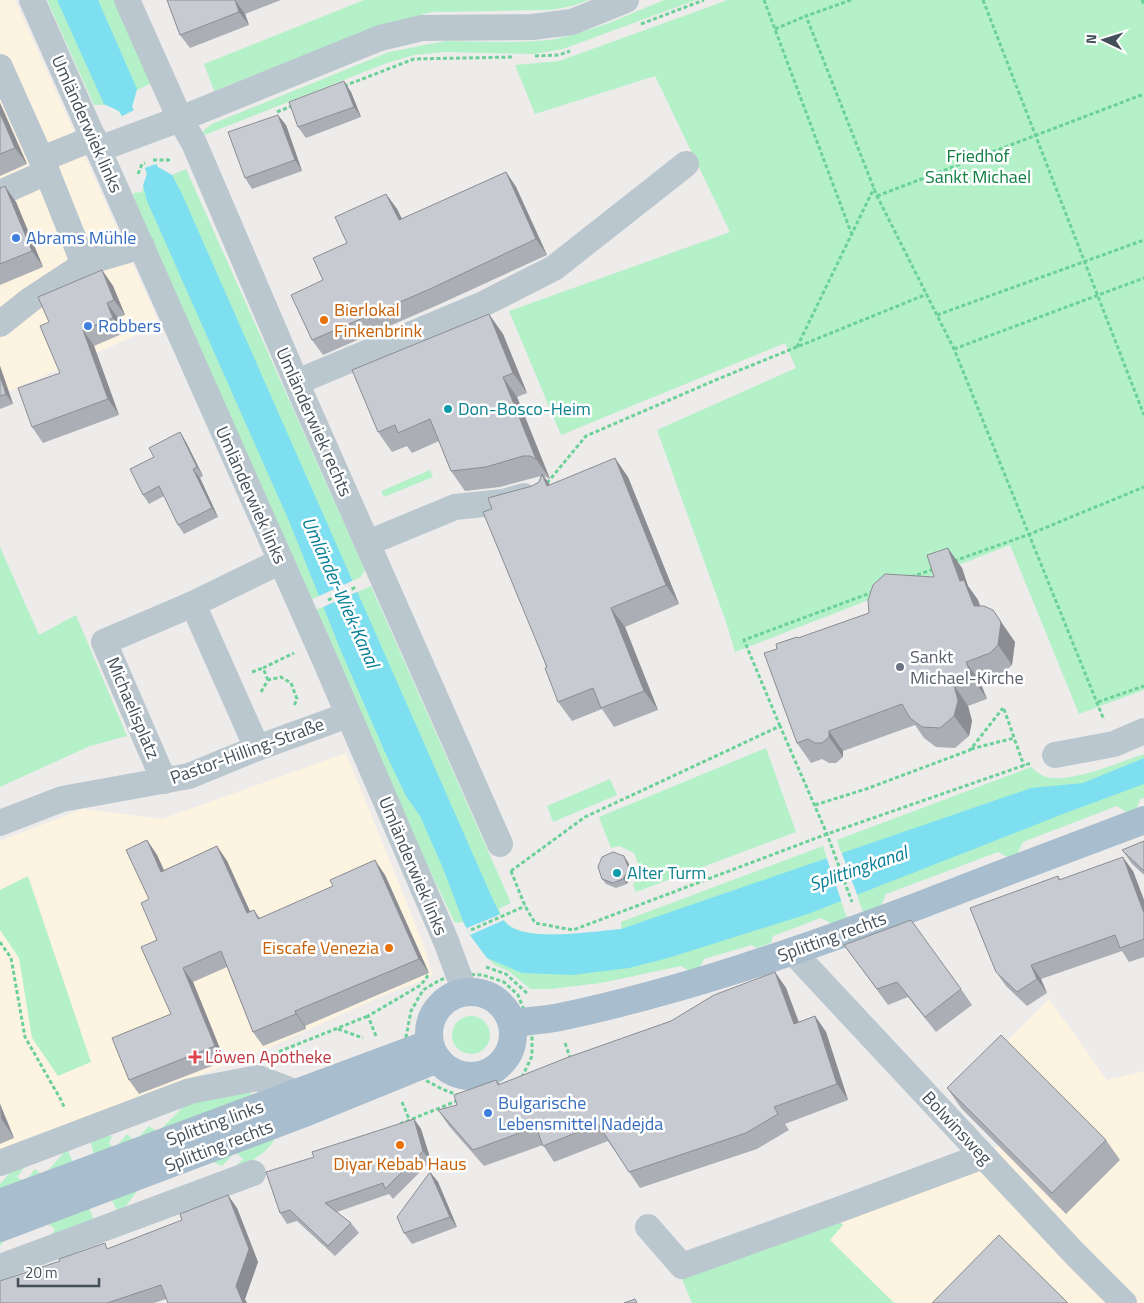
<svg xmlns="http://www.w3.org/2000/svg" width="1144" height="1303" viewBox="0 0 1144 1303" font-family="'Titillium Web',sans-serif">
<rect width="100%" height="100%" fill="#eeebeb"/>
<g fill="#fdf3e1">
<path d="M 0,0 L 15,0 L 160,325 L 0,395 Z"/>
<path d="M 346,753 L 423,943 L 433,976 L 382,996 L 260,1052 L 0,1152 L 0,841 L 83,809 L 162,819 Z"/>
<path d="M 1049,999 L 1107,1080 L 1144,1071 L 1144,1303 L 894,1303 L 830,1240 L 843,1225 L 837,1218 L 978,1160 L 1009,1138 L 952,1096 Z"/>
</g>
<g fill="#b4f1c9">
<path d="M 47,0 L 116,0 L 142,60 L 150,84 L 137,90 L 132,107 L 134,110 L 122,116 C 116,106 104,104 94,105 Z"/>
<path d="M 364,0 L 589,0 L 572,6 L 550,10 L 432,12 L 398,21 L 337,42 L 214,91 L 204,64 Z"/>
<path d="M 664,0 L 696,0 L 563,49 L 534,54 L 444,52 L 415,55 L 387,63 L 202,136 L 204,130 L 212,124 L 389,52 L 445,41 L 519,42 L 550,40 L 573,35 L 609,23 Z"/>
<path d="M 728,0 L 1144,0 L 1144,690 L 1079,714 L 1010,545 L 735,652 L 726,622 L 657,430 L 796,368 L 785,343 L 561,435 L 509,311 L 730,232 L 655,76 L 535,114 L 515,65 L 559,61 Z"/>
<path d="M 156,164 L 158,167 L 172,175 L 186,169 L 365,570 L 361,577 L 306,602 L 138,212 L 133,193 L 142,192 L 147,174 L 145,168 Z"/>
<path d="M 430,470 L 433,477 L 384,497 L 381,491 Z"/>
<path d="M 0,547 L 39,635 L 76,615 L 127,736 L 90,746 L 0,787 Z"/>
<path d="M 371,586 L 511,903 L 499,909 L 501,914 L 467,928 L 463,922 L 455,923 L 395,798 L 313,611 Z"/>
<path d="M 766,748 L 796,832 L 636,892 L 633,885 L 641,871 L 634,853 L 619,846 L 611,848 L 599,817 Z"/>
<path d="M 1144,754 L 1144,798 L 1140,799 L 1136,811 L 1126,812 L 1117,806 L 1023,842 L 1017,854 L 1009,858 L 998,852 L 886,894 L 881,906 L 863,912 L 857,896 L 841,901 L 847,918 L 832,924 L 821,918 L 773,936 L 771,943 L 756,948 L 752,945 L 704,959 L 698,970 L 691,972 L 681,966 L 601,983 L 550,989 L 530,989 L 510,972 L 495,965 L 487,958 L 470,935 L 504,920 C 521,944 594,932 621,930 L 621,922 L 823,846 L 827,858 L 841,853 L 837,840 L 1031,767 C 1037,772 1043,777 1051,778 C 1080,780 1117,763 1144,754 Z"/>
<path d="M 610,779 L 617,795 L 553,822 L 547,806 Z"/>
<path d="M 28,876 L 91,1062 L 58,1076 L 32,1038 L 19,958 L 0,930 L 0,890 Z"/>
<circle cx="471" cy="1035" r="19"/>
<path d="M 249,1090 L 252,1095 L 96,1160 L 90,1141 L 107,1133 L 112,1137 L 109,1143 L 114,1149 L 127,1134 L 135,1141 L 149,1126 L 158,1132 L 185,1105 Z"/>
<path d="M 277,1133 C 273,1150 250,1162 236,1170 L 234,1168 L 243,1159 L 235,1152 L 222,1166 L 211,1161 L 138,1190 L 119,1215 L 110,1196 Z"/>
<path d="M 67,1149 L 76,1169 L 0,1197 L 0,1184 L 17,1165 L 28,1163 L 17,1177 L 25,1182 L 35,1169 L 43,1176 Z"/>
<path d="M 88,1205 L 95,1223 L 47,1242 L 55,1229 L 47,1223 L 5,1240 L 0,1246 L 0,1238 Z"/>
<path d="M 837,1218 L 843,1225 L 830,1240 L 894,1303 L 692,1303 L 682,1279 Z"/>
</g>
<g fill="#7edff1">
<path d="M 57,0 L 98,0 L 137,89 L 132,107 L 134,110 L 122,116 L 119,111 L 104,104 Z"/>
<path d="M 156,164 L 158,167 L 172,175 L 182,194 L 494,902 C 498,909 501,918 506,923 C 524,943 595,931 621,929 L 1031,788 L 1083,783 L 1144,758 L 1144,784 L 1063,814 L 808,914 L 668,958 L 629,968 L 572,975 L 522,973 L 487,958 L 470,935 L 463,921 L 442,866 L 420,816 L 406,796 L 384,750 L 341,651 L 289,521 L 147,201 L 143,185 L 147,174 L 145,168 Z"/>
</g>
<g fill="#eeebeb">
<path d="M 354,580 L 359,591 L 321,608 L 317,597 Z"/>
<path d="M 841,851 L 858,897 L 842,903 L 826,856 Z"/>
<path d="M 501,914 L 504,920 L 470,935 L 467,928 Z"/>
</g>
<g fill="none" stroke-linecap="round" stroke-linejoin="round">
<g stroke="#6bd199" stroke-width="3" stroke-dasharray="4 2.5" stroke-linecap="butt">
<path d="M 764,0 L 852,235"/>
<path d="M 851,0 L 806,16 L 877,196 L 954,349 L 1104,720"/>
<path d="M 983,0 L 1144,415"/>
<path d="M 1142,0 L 1144,5"/>
<path d="M 641,24 L 704,0"/>
<path d="M 775,29 L 806,16"/>
<path d="M 535,56 L 559,55 L 570,51"/>
<path d="M 344,86 L 414,59 L 513,57"/>
<path d="M 277,112 L 294,105"/>
<path d="M 153,160 L 172,160"/>
<path d="M 138,174 L 142,164 L 145,163"/>
<path d="M 877,196 L 1144,94"/>
<path d="M 937,315 L 1144,240"/>
<path d="M 797,347 L 874,188"/>
<path d="M 954,349 L 1144,278"/>
<path d="M 547,483 L 586,436 L 718,379 L 927,294"/>
<path d="M 954,561 L 1030,534 L 1144,487"/>
<path d="M 911,577 L 934,569"/>
<path d="M 328,600 L 356,587"/>
<path d="M 252,672 L 263,668"/>
<path d="M 268,680 L 263,668 L 294,653"/>
<path d="M 261,692 L 268,680 L 281,677 L 291,683 L 297,699 L 294,706"/>
<path d="M 1098,702 L 1144,686"/>
<path d="M 1004,709 L 1024,766"/>
<path d="M 780,726 L 744,640 L 873,592"/>
<path d="M 971,749 L 1014,738"/>
<path d="M 815,805 L 866,789 L 970,750 L 1003,708"/>
<path d="M 511,871 L 585,817 L 780,726 L 827,834 L 852,902"/>
<path d="M 511,871 L 525,906 L 535,923 L 573,930 L 827,834 L 1031,763"/>
<path d="M 471,930 L 525,906"/>
<path d="M 0,942 L 11,958 L 25,1037 L 61,1100 L 65,1109"/>
<path d="M 486,967 L 506,974 L 528,994"/>
<path d="M 458,974 L 483,975 L 504,982 L 518,995 L 532,1030 L 532,1056 L 522,1077 L 506,1088 L 483,1095 L 465,1098 L 442,1089 L 425,1080 L 409,1051 L 406,1037 L 411,1011 L 423,990 L 440,980 Z"/>
<path d="M 338,1029 L 363,1038"/>
<path d="M 376,1036 L 368,1016 L 421,985 L 429,974"/>
<path d="M 565,1043 L 571,1060"/>
<path d="M 273,1054 L 368,1016"/>
<path d="M 402,1102 L 409,1119"/>
<path d="M 400,1124 L 459,1100"/>
</g>
<g stroke="#bbc7cf" stroke-width="26">
<path d="M 32,0 L 324,658 L 446,941 L 465,992"/>
<path d="M 127,0 L 180,119 L 194,143 L 304,400 L 500,844"/>
<path d="M 0,67 L 47,172 L 81,257 L 80,267 L 30,300 L 0,324"/>
<path d="M 99,149 L 180,119 L 380,38 L 422,28 L 532,27 L 572,22 L 626,0"/>
<path d="M 42,159 L 94,138"/>
<path d="M 0,193 L 47,172"/>
<path d="M 80,264 L 142,246"/>
<path d="M 297,382 L 481,305 L 554,268 L 686,164"/>
<path d="M 368,543 L 455,507 L 503,502 L 524,496"/>
<path d="M 193,604 L 281,561"/>
<path d="M 1055,755 L 1114,744 L 1144,731"/>
<path d="M 164,781 L 104,642 L 193,604 L 257,748"/>
<path d="M 0,823 L 62,799 L 189,776 L 257,748 L 348,715"/>
<path d="M 793,952 L 1075,1254 L 1124,1303"/>
<path d="M 0,1163 L 190,1091 L 258,1078 L 297,1093"/>
<path d="M 648,1227 L 682,1266 L 846,1207 L 983,1156"/>
<path d="M 0,1267 L 253,1173"/>
</g>
<g stroke="#a8bdcd" stroke-width="28">
<circle cx="471" cy="1034" r="42"/>
<path d="M 512,1023 C 528,1021 545,1020 560,1017 C 683,991 801,950 918,906 C 993,877 1069,848 1144,820"/>
<path d="M 0,1203 L 428,1044"/>
<path d="M 0,1228 L 302,1114 L 437,1059"/>
</g>
</g>
<g fill="#abaeb4">
<path d="M 167,0 L 281,0 L 245,14 L 249,25 L 190,48 L 180,35 Z"/>
<path d="M 351,92 L 361,117 L 306,138 L 298,127 Z"/>
<path d="M 0,103 L 27,164 L 0,176 Z"/>
<path d="M 286,125 L 302,171 L 252,189 L 245,178 Z"/>
<path d="M 506,172 L 516,187 L 547,255 L 440,304 L 323,355 L 312,340 L 323,280 L 347,243 L 386,194 L 397,209 L 402,219 Z"/>
<path d="M 0,188 L 16,202 L 43,267 L 0,285 Z"/>
<path d="M 102,270 L 113,286 L 125,315 L 118,318 L 124,333 L 94,346 L 119,415 L 43,443 L 32,427 L 60,373 Z"/>
<path d="M 503,334 L 527,393 L 517,397 L 550,479 L 544,476 L 550,485 L 628,477 L 679,604 L 625,627 L 658,710 L 614,727 L 602,709 L 572,721 L 558,702 L 492,509 L 539,482 L 541,476 L 537,477 L 500,487 L 465,491 L 451,471 L 439,441 L 412,453 L 407,446 L 392,452 L 378,432 Z"/>
<path d="M 0,366 L 13,404 L 0,409 Z"/>
<path d="M 180,432 L 186,442 L 203,476 L 200,478 L 218,517 L 184,534 L 178,525 L 164,496 L 149,504 L 143,495 L 154,457 Z"/>
<path d="M 962,568 L 968,586 L 978,600 L 980,606 L 1015,642 L 1012,665 L 1004,673 L 980,682 L 987,699 L 968,706 L 972,721 L 969,736 L 955,748 L 936,747 L 924,738 L 915,725 L 843,751 L 843,757 L 836,763 L 829,763 L 822,759 L 811,763 L 797,743 L 777,649 L 799,638 L 869,613 L 934,577 Z"/>
<path d="M 147,840 L 157,855 L 164,870 L 217,846 L 227,861 L 250,911 L 254,910 L 260,918 L 385,875 L 429,973 L 305,1026 L 306,1029 L 263,1046 L 253,1032 L 227,967 L 193,982 L 225,1061 L 139,1094 L 129,1080 L 171,1014 L 157,940 L 149,899 Z"/>
<path d="M 1144,841 L 1144,875 L 1132,864 L 1122,850 Z"/>
<path d="M 628,862 L 632,874 L 627,884 L 616,888 L 606,884 L 602,879 Z"/>
<path d="M 1133,871 L 1144,900 L 1144,957 L 1129,962 L 1122,951 L 1041,979 L 1047,993 L 1027,1006 L 1006,986 L 996,972 L 1058,876 L 1061,880 Z"/>
<path d="M 844,945 L 961,989 L 972,1005 L 936,1032 L 908,997 L 888,1005 Z"/>
<path d="M 775,972 L 786,988 L 799,1022 L 815,1016 L 826,1032 L 848,1100 L 785,1124 L 789,1130 L 757,1149 L 640,1188 L 608,1141 L 554,1162 L 543,1145 L 484,1166 L 449,1126 L 438,1110 L 457,1105 L 496,1080 L 500,1084 L 671,1021 Z"/>
<path d="M 947,1088 L 1106,1140 L 1120,1160 L 1066,1214 L 961,1108 Z"/>
<path d="M 0,1104 L 14,1138 L 0,1144 Z"/>
<path d="M 414,1119 L 421,1129 L 431,1161 L 393,1199 L 389,1194 L 337,1212 L 351,1223 L 359,1233 L 335,1256 L 297,1221 L 287,1224 L 280,1213 L 314,1157 Z"/>
<path d="M 430,1172 L 438,1182 L 457,1227 L 412,1244 L 404,1233 Z"/>
<path d="M 237,1208 L 258,1262 L 245,1299 L 166,1299 L 154,1303 L 0,1303 L 109,1248 Z"/>
</g>
<g fill="#8b8d92">
<path d="M 235,0 L 245,14 L 249,25 L 239,12 Z"/>
<path d="M 344,81 L 351,92 L 361,117 L 354,107 Z"/>
<path d="M 0,103 L 27,164 L 15,148 L 0,113 Z"/>
<path d="M 278,115 L 286,125 L 302,171 L 295,160 Z"/>
<path d="M 506,172 L 516,187 L 547,255 L 536,239 Z"/>
<path d="M 5,186 L 16,202 L 43,267 L 32,251 Z"/>
<path d="M 386,194 L 397,209 L 410,235 L 399,220 Z"/>
<path d="M 102,270 L 113,286 L 125,315 L 114,300 Z"/>
<path d="M 107,303 L 118,318 L 124,333 L 113,318 Z"/>
<path d="M 489,314 L 503,334 L 527,393 L 513,373 Z"/>
<path d="M 83,330 L 94,346 L 119,415 L 108,399 Z"/>
<path d="M 0,366 L 13,404 L 6,394 L 0,376 Z"/>
<path d="M 503,377 L 517,397 L 550,479 L 536,459 Z"/>
<path d="M 180,432 L 186,442 L 203,476 L 197,467 Z"/>
<path d="M 615,458 L 628,477 L 679,604 L 666,585 Z"/>
<path d="M 193,469 L 200,478 L 218,517 L 212,508 Z"/>
<path d="M 542,474 L 556,493 L 547,486 Z"/>
<path d="M 948,548 L 962,568 L 968,586 L 978,600 L 988,627 L 974,606 L 960,581 Z"/>
<path d="M 611,608 L 625,627 L 658,710 L 644,691 Z"/>
<path d="M 993,610 L 1015,642 L 1012,665 L 998,645 Z"/>
<path d="M 966,662 L 980,682 L 987,699 L 973,679 Z"/>
<path d="M 954,685 L 968,706 L 972,721 L 969,736 L 954,716 Z"/>
<path d="M 829,731 L 843,751 L 843,757 L 829,737 Z"/>
<path d="M 147,840 L 157,855 L 171,886 L 161,872 Z"/>
<path d="M 217,846 L 227,861 L 257,927 L 247,913 Z"/>
<path d="M 624,856 L 628,862 L 632,874 L 627,884 L 623,879 Z"/>
<path d="M 1123,857 L 1133,871 L 1144,900 L 1144,913 Z"/>
<path d="M 375,860 L 385,875 L 429,973 L 419,959 Z"/>
<path d="M 1031,965 L 1041,979 L 1047,993 L 1037,979 Z"/>
<path d="M 183,968 L 193,982 L 225,1061 L 215,1046 Z"/>
<path d="M 775,972 L 786,988 L 805,1040 L 794,1024 Z"/>
<path d="M 295,1011 L 305,1026 L 306,1029 L 296,1014 Z"/>
<path d="M 815,1016 L 826,1032 L 848,1100 L 837,1084 Z"/>
<path d="M 0,1104 L 14,1138 L 1,1118 Z"/>
<path d="M 414,1119 L 421,1129 L 431,1161 L 423,1151 Z"/>
<path d="M 430,1172 L 438,1182 L 457,1227 L 450,1217 Z"/>
<path d="M 228,1195 L 237,1208 L 258,1262 L 245,1299 L 247,1303 L 243,1303 L 236,1286 Z"/>
</g>
<g fill="#c7cad1" stroke="#8b8d92">
<path d="M 167,0 L 235,0 L 239,12 L 180,35 Z"/>
<path d="M 344,81 L 354,107 L 298,127 L 289,102 Z"/>
<path d="M 0,113 L 15,148 L 0,154 Z"/>
<path d="M 278,115 L 295,160 L 245,178 L 228,132 Z"/>
<path d="M 506,172 L 536,239 L 430,289 L 312,340 L 291,295 L 323,280 L 313,258 L 347,243 L 335,217 L 386,194 L 399,220 Z"/>
<path d="M 5,186 L 32,251 L 0,264 L 0,188 Z"/>
<path d="M 102,270 L 114,300 L 107,303 L 113,318 L 83,330 L 108,399 L 32,427 L 18,388 L 60,373 L 40,326 L 49,322 L 38,297 Z"/>
<path d="M 489,314 L 513,373 L 503,377 L 536,459 L 530,456 L 523,456 L 486,467 L 451,471 L 430,419 L 398,433 L 395,425 L 378,432 L 352,370 Z"/>
<path d="M 0,376 L 6,394 L 0,396 Z"/>
<path d="M 180,432 L 197,467 L 193,469 L 212,508 L 178,525 L 159,486 L 143,495 L 130,469 L 154,457 L 149,448 Z"/>
<path d="M 615,458 L 666,585 L 611,608 L 644,691 L 601,708 L 593,688 L 558,702 L 545,668 L 547,667 L 483,512 L 492,509 L 488,498 L 532,486 L 539,482 L 542,474 L 547,486 Z"/>
<path d="M 948,548 L 960,581 L 964,580 L 974,606 L 984,606 L 993,610 L 1001,622 L 998,645 L 990,653 L 966,662 L 973,679 L 954,685 L 958,701 L 954,716 L 940,728 L 922,727 L 910,718 L 902,704 L 829,731 L 829,737 L 822,743 L 815,743 L 808,739 L 797,743 L 764,653 L 777,649 L 776,644 L 797,637 L 798,638 L 869,613 L 868,600 L 873,585 L 885,574 L 934,577 L 927,555 Z"/>
<path d="M 147,840 L 161,872 L 217,846 L 247,913 L 254,910 L 258,919 L 333,886 L 330,880 L 375,860 L 419,959 L 295,1011 L 296,1014 L 253,1032 L 221,951 L 183,968 L 215,1046 L 129,1080 L 112,1038 L 171,1014 L 141,947 L 157,940 L 141,903 L 149,899 L 126,850 Z"/>
<path d="M 1144,841 L 1144,871 L 1122,850 Z"/>
<path d="M 613,852 L 624,856 L 629,869 L 623,879 L 613,883 L 602,879 L 598,867 L 602,857 Z"/>
<path d="M 1123,857 L 1144,913 L 1144,939 L 1120,948 L 1115,935 L 1031,965 L 1037,979 L 1017,992 L 996,972 L 970,908 L 1058,876 L 1059,880 Z"/>
<path d="M 911,920 L 961,989 L 925,1017 L 897,982 L 877,989 L 844,945 Z"/>
<path d="M 775,972 L 794,1024 L 815,1016 L 837,1084 L 774,1107 L 778,1114 L 746,1133 L 629,1172 L 598,1124 L 543,1146 L 536,1127 L 473,1150 L 438,1110 L 457,1105 L 454,1095 L 496,1080 L 498,1085 L 566,1058 L 671,1021 L 714,995 Z"/>
<path d="M 1001,1035 L 1106,1140 L 1052,1193 L 947,1088 Z"/>
<path d="M 414,1119 L 423,1151 L 385,1189 L 383,1183 L 325,1203 L 351,1223 L 328,1246 L 290,1210 L 280,1213 L 266,1172 L 314,1157 L 312,1152 Z"/>
<path d="M 430,1172 L 450,1217 L 404,1233 L 397,1217 Z"/>
<path d="M 228,1195 L 249,1249 L 236,1286 L 243,1303 L 168,1303 L 161,1285 L 107,1303 L 0,1303 L 0,1281 L 60,1261 L 59,1259 L 105,1243 L 107,1249 L 182,1220 L 180,1214 Z"/>
<path d="M 999,1235 L 1068,1303 L 932,1303 Z"/>
<path d="M 635,1299 L 637,1303 L 624,1303 Z"/>
</g>
<g fill="#3f7fe0" stroke="#fff" stroke-width="2">
<circle cx="16" cy="238" r="5"/>
<circle cx="88" cy="326" r="5"/>
<circle cx="488" cy="1113" r="5"/>
</g>
<g fill="#e8710a" stroke="#fff" stroke-width="2">
<circle cx="324" cy="320" r="5"/>
<circle cx="389" cy="948" r="5"/>
<circle cx="400" cy="1145" r="5"/>
</g>
<g fill="#0f9aa8" stroke="#fff" stroke-width="2">
<circle cx="448" cy="409" r="5"/>
<circle cx="617" cy="873" r="5"/>
</g>
<circle fill="#6b7280" stroke="#fff" stroke-width="2" cx="900" cy="667" r="5"/>
<path fill="#e0444e" stroke="#fff" stroke-width="2" d="M192.5 1049.5h5v5h5v5h-5v5h-5v-5h-5v-5h5z"/>
<g text-anchor="middle" stroke-width="5" stroke-linejoin="round" paint-order="stroke">
<g font-size="18" fill="#43505a" stroke="#fff">
<text transform="translate(87 124) rotate(66)" y="6">Umländerwiek links</text>
<text transform="translate(314 422) rotate(66)" y="6">Umländerwiek rechts</text>
<text transform="translate(251 495) rotate(66)" y="6">Umländerwiek links</text>
<text transform="translate(133 708) rotate(67)" y="6">Michaelisplatz</text>
<text transform="translate(247 751) rotate(-20)" y="6">Pastor-Hilling-Straße</text>
<text transform="translate(413 866) rotate(67)" y="6">Umländerwiek links</text>
<text transform="translate(832 937) rotate(-20)" y="6">Splitting rechts</text>
<text transform="translate(215 1123) rotate(-20)" y="6">Splitting links</text>
<text transform="translate(957 1128) rotate(47)" y="6">Bolwinsweg</text>
<text transform="translate(219 1146) rotate(-21)" y="6">Splitting rechts</text>
</g>
<g font-size="18" fill="#107e41" stroke="#fff">
<text x="978" y="162">Friedhof<tspan x="978" dy="21">Sankt Michael</tspan></text>
</g>
<g font-size="18" fill="#366cbe" stroke="#fff" text-anchor="start">
<text x="26" y="244">Abrams Mühle</text>
<text x="98" y="332">Robbers</text>
<text x="498" y="1109">Bulgarische<tspan x="498" dy="21">Lebensmittel Nadejda</tspan></text>
</g>
<g font-size="18" fill="#c56008" stroke="#fff" text-anchor="start">
<text x="334" y="316">Bierlokal<tspan x="334" dy="21">Finkenbrink</tspan></text>
<text x="379" y="954" text-anchor="end">Eiscafe Venezia</text>
<text x="400" y="1170" text-anchor="middle">Diyar Kebab Haus</text>
</g>
<g font-size="18" fill="#0d838f" stroke="#fff" text-anchor="start">
<text x="458" y="415">Don-Bosco-Heim</text>
<text x="627" y="879">Alter Turm</text>
</g>
<g font-size="18" fill="#5b616d" stroke="#fff" text-anchor="start">
<text x="910" y="663">Sankt<tspan x="910" dy="21">Michael-Kirche</tspan></text>
</g>
<g font-size="18" fill="#be3a42" stroke="#fff" text-anchor="start">
<text x="205" y="1063">Löwen Apotheke</text>
</g>
<g font-size="19" font-style="italic" fill="#057f95" stroke="#fff">
<text transform="translate(341 592) rotate(66)" y="7">Umländer-Wiek-Kanal</text>
<text transform="translate(858 868) rotate(-19)" y="7">Splittingkanal</text>
</g>
</g>
<g transform="translate(1104 40) rotate(274)" stroke="#ffffff" stroke-width="4" paint-order="stroke">
<path d="M0-4L9 19L0 12L-9 19Z" fill="#43505a"/>
<text y="-8" font-size="14" font-weight="bold" text-anchor="middle" fill="#43505a">N</text>
</g>
<path d="M18 1278v8h81v-8" fill="none" stroke="#43505a" stroke-width="2.5"/>
<text x="25" y="1278" font-size="15" fill="#43505a" stroke="#ffffff" stroke-width="4" paint-order="stroke">20 m</text>
</svg>
